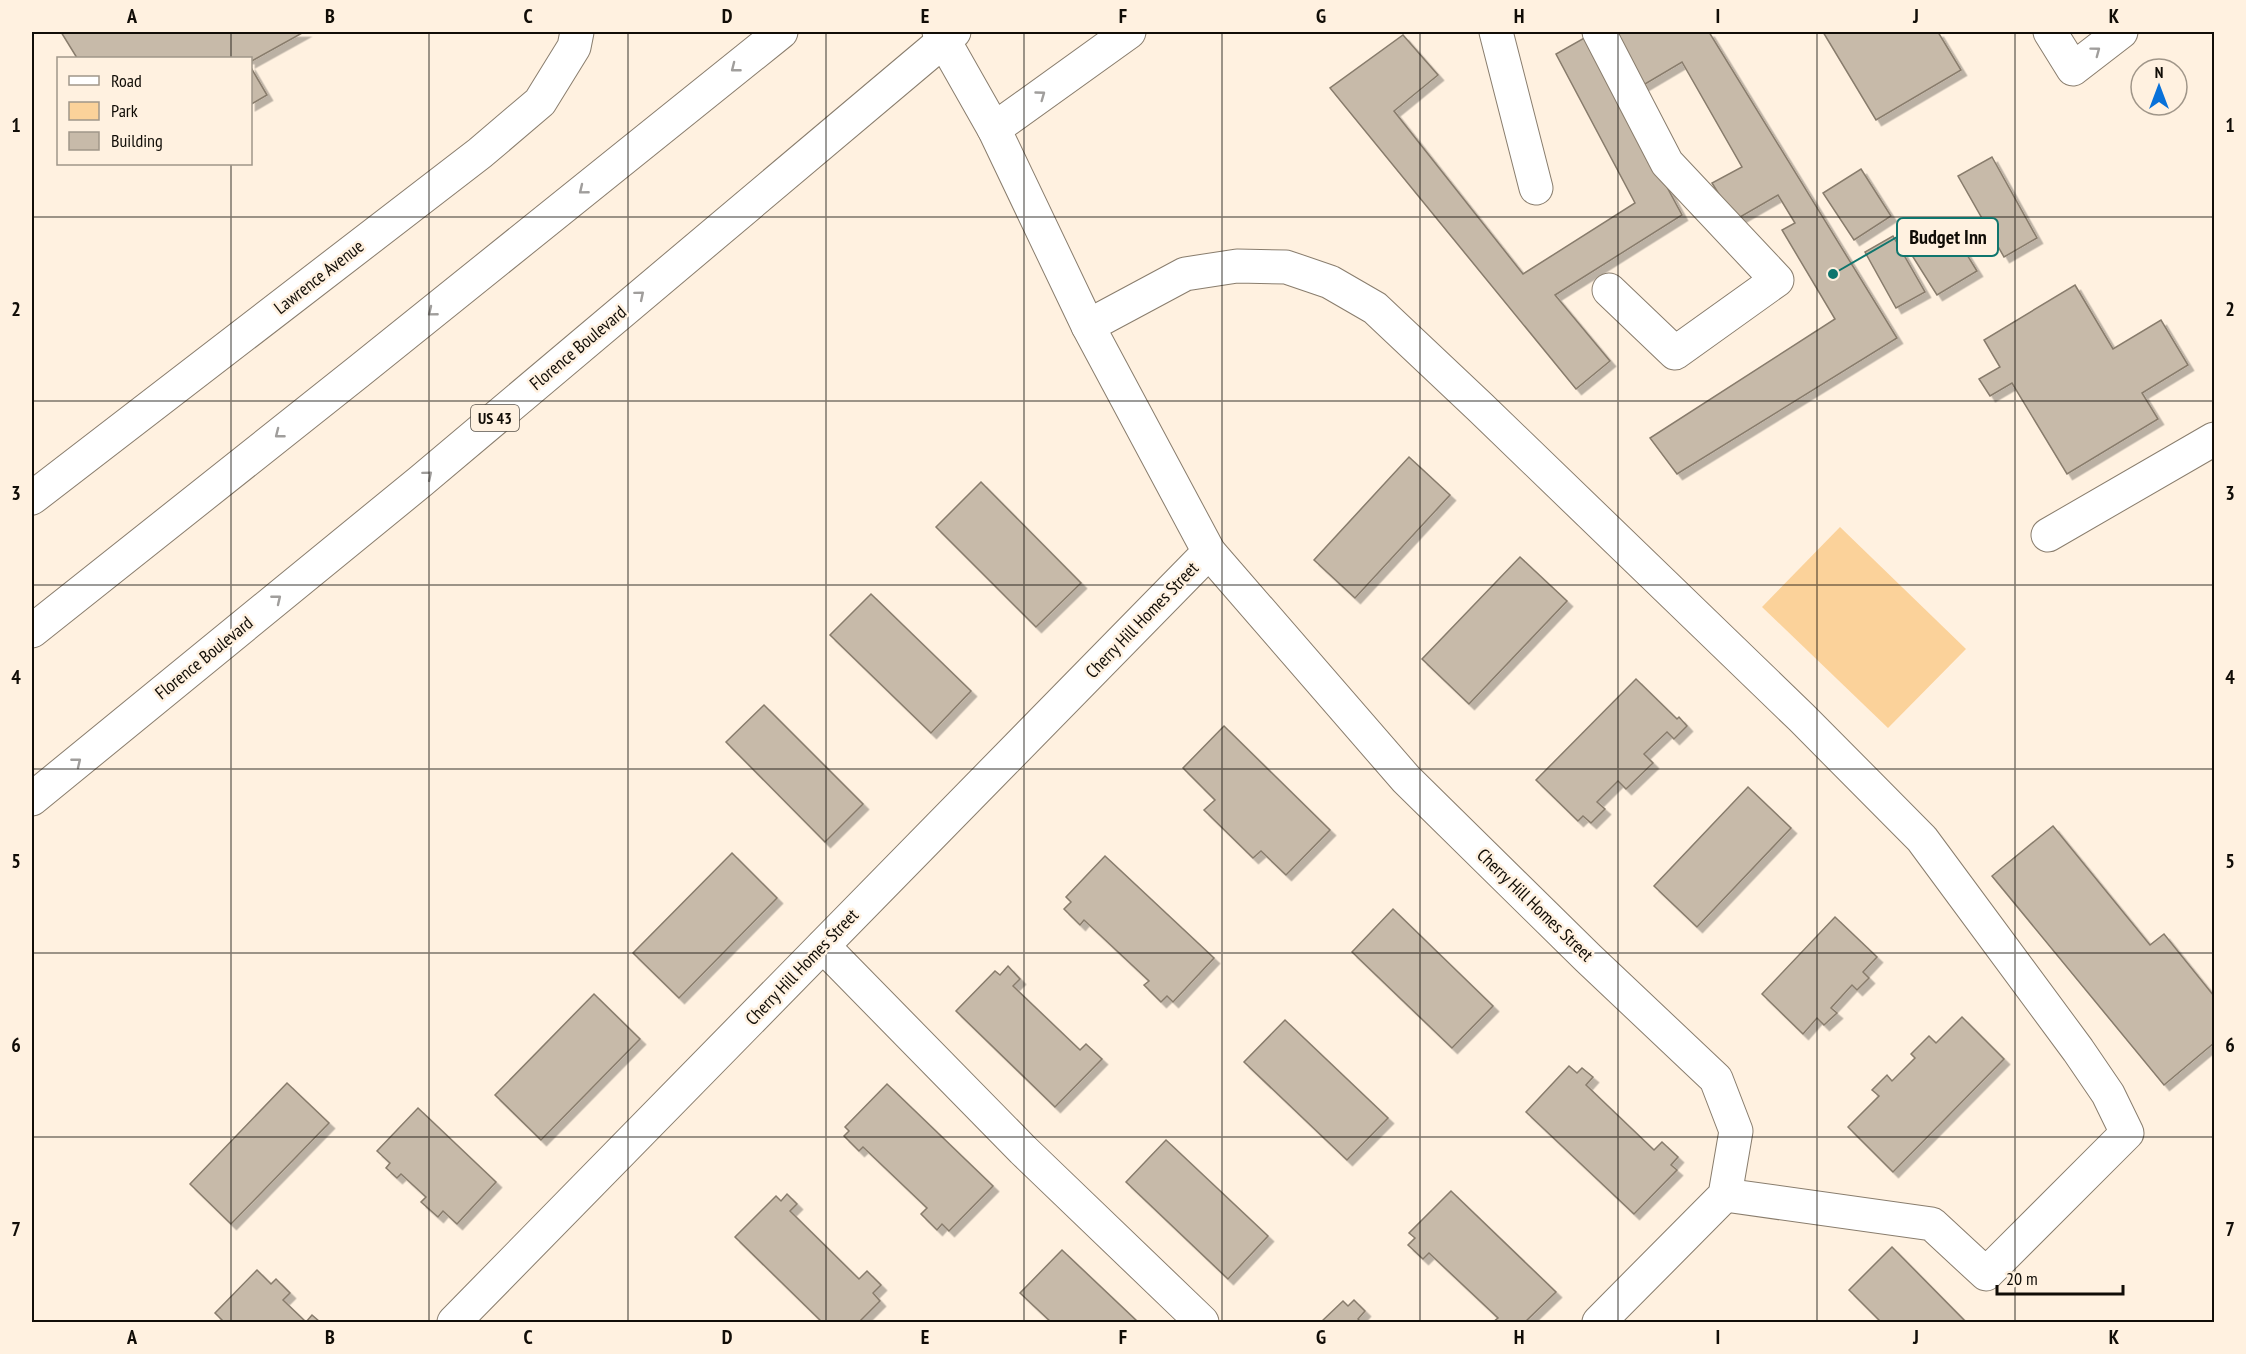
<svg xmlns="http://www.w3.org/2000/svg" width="2246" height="1354" viewBox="0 0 2246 1354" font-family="'PT Sans Narrow',sans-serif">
<defs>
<filter id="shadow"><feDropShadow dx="5.5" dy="5.5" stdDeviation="0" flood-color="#0004"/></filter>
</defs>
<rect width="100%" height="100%" fill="#fff1e0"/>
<path fill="#fbd29a" d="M 1840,527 L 1966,649 L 1888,728 L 1762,607 Z"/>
<g fill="#c7baa9" stroke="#887c6c" stroke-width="1.5" filter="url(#shadow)">
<path d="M 61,32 L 304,32 L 250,62 L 250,58 L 77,58 Z"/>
<path d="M 1606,32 L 1709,32 L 1897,338 L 1677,474 L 1650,438 L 1835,319 L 1782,230 L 1795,223 L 1778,195 L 1735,220 L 1712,183 L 1742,167 L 1682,62 L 1640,87 Z"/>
<path d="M 1823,32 L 1938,32 L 1961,70 L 1876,120 Z"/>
<path d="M 1403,35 L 1438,75 L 1394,111 L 1523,274 L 1635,203 L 1556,54 L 1586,37 L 1682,215 L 1555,295 L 1610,361 L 1576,389 L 1330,88 Z"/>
<path d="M 250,66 L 267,95 L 250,105 Z"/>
<path d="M 1992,157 L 2037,238 L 2004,257 L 1958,176 Z"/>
<path d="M 1861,169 L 1891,216 L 1854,240 L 1823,193 Z"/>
<path d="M 1953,232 L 1977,271 L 1937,295 L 1913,257 Z"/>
<path d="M 1893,236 L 1925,292 L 1896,308 L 1865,252 Z"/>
<path d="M 2075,285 L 2113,349 L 2161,320 L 2188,365 L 2142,393 L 2158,419 L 2067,474 L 2012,383 L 1990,396 L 1979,379 L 2000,367 L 1984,340 Z"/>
<path d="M 1409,457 L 1450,495 L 1355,598 L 1314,560 Z"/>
<path d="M 981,482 L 1081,583 L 1036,627 L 936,527 Z"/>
<path d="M 1520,557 L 1567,601 L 1469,704 L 1422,659 Z"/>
<path d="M 871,594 L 971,691 L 931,733 L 830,635 Z"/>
<path d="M 1636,679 L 1677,719 L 1679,717 L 1687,726 L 1674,739 L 1667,732 L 1644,754 L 1653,763 L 1626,789 L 1618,781 L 1597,802 L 1605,809 L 1591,823 L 1583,816 L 1578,821 L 1536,780 Z"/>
<path d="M 764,705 L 863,804 L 825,842 L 726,742 Z"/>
<path d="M 1224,726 L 1330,830 L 1286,875 L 1261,851 L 1253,858 L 1204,810 L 1215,800 L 1183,768 Z"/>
<path d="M 1748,787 L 1791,828 L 1697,927 L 1654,886 Z"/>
<path d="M 2053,826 L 2150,945 L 2164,934 L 2214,996 L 2214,1043 L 2164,1085 L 1992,876 Z"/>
<path d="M 732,853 L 777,898 L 679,998 L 633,953 Z"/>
<path d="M 1105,856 L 1214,958 L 1173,1002 L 1167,996 L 1161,1002 L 1144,985 L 1149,981 L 1084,920 L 1080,925 L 1064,909 L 1071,902 L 1066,897 Z"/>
<path d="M 1393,909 L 1493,1006 L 1452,1048 L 1352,952 Z"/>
<path d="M 1835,917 L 1877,957 L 1863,972 L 1869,978 L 1857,990 L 1852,985 L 1831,1008 L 1837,1013 L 1824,1025 L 1817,1018 L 1803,1034 L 1762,994 Z"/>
<path d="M 1008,966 L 1020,979 L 1013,986 L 1080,1050 L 1086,1044 L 1102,1059 L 1055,1107 L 956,1011 L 995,971 L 1000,975 Z"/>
<path d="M 594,994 L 640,1039 L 541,1140 L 495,1095 Z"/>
<path d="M 1962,1017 L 2004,1059 L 1893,1172 L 1848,1127 L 1879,1096 L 1872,1090 L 1887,1075 L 1892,1081 L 1915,1058 L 1911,1054 L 1929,1036 L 1936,1043 Z"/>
<path d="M 1285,1020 L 1388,1118 L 1347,1160 L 1244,1062 Z"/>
<path d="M 1569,1066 L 1577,1073 L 1582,1068 L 1593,1077 L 1586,1085 L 1654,1150 L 1662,1142 L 1678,1157 L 1671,1165 L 1677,1170 L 1634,1214 L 1526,1112 Z"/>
<path d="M 287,1083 L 329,1123 L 231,1224 L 190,1184 Z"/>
<path d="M 887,1084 L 993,1186 L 949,1231 L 942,1224 L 937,1230 L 921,1214 L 927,1208 L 863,1147 L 859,1151 L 844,1136 L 849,1131 L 845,1127 Z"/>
<path d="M 418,1108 L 496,1182 L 457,1224 L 443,1211 L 438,1217 L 421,1202 L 426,1197 L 401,1174 L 397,1178 L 386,1168 L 390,1163 L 377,1151 Z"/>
<path d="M 1166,1140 L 1268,1236 L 1228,1279 L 1126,1182 Z"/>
<path d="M 1451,1191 L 1556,1292 L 1525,1322 L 1493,1322 L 1498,1318 L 1429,1253 L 1423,1259 L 1408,1245 L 1415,1238 L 1409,1233 Z"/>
<path d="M 787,1194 L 797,1204 L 790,1211 L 859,1279 L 867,1271 L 881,1285 L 873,1293 L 880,1301 L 859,1322 L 822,1322 L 735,1237 L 776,1196 L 781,1201 Z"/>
<path d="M 1892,1247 L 1966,1322 L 1881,1322 L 1849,1290 Z"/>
<path d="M 1062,1250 L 1138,1322 L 1051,1322 L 1020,1293 Z"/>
<path d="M 257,1270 L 271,1284 L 276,1279 L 290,1293 L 283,1300 L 306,1322 L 312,1315 L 320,1322 L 224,1322 L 215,1313 Z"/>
<path d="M 1354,1300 L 1365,1311 L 1358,1319 L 1361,1322 L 1321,1322 L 1343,1301 L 1348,1306 Z"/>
</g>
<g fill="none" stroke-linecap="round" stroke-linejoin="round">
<g stroke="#897d6d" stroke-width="35">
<g id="minor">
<path d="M 939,32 L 994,129 L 1088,326 L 1209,552 L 1406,779 L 1588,958 L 1716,1079 L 1736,1131 L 1725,1195 L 1599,1322"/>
<path d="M 1496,32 L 1536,188"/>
<path d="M 1599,32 L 1667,163 L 1777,280 L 1675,353 L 1609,290"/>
<path d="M 2050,32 L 2073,69 L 2121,32"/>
<path d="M 994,129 L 1129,32"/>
<path d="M 1088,326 L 1185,274 L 1237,266 L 1286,267 L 1330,282 L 1375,308 L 1481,408 L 1802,718 L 1922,839 L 2078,1050 L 2108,1094 L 2127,1133 L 1986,1274 L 1932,1224 L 1725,1195"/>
<path d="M 32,498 L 480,153 L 540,102 L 574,47 L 577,32"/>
<path d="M 2048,535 L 2214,439"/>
<path d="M 823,946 L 1023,1150 L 1202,1322"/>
<path d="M 454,1322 L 1209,552"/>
</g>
</g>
<g stroke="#897d6d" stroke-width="35">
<g id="highway">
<path d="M 32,631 L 358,372 L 781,32"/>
<path d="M 32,799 L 421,481 L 954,32"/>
</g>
</g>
<use href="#minor" stroke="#fff" stroke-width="33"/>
<use href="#highway" stroke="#fff" stroke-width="33"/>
</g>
<defs><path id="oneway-chevron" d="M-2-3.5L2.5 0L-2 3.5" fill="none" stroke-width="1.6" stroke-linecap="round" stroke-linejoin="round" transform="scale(1.5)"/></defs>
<g stroke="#a09e9c">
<use href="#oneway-chevron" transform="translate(2096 51) rotate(-37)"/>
<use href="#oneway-chevron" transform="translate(735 68) rotate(142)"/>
<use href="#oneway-chevron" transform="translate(1041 95) rotate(-36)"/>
<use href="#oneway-chevron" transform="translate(583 190) rotate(141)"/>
<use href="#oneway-chevron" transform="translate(640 295) rotate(-40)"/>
<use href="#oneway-chevron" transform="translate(432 312) rotate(141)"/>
<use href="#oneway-chevron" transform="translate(279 434) rotate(142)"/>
<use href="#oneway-chevron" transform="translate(428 475) rotate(-40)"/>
<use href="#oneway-chevron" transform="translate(277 599) rotate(-39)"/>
<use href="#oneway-chevron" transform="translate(77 762) rotate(-39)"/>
</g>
<path fill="none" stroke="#110d07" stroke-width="1.5" stroke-opacity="0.55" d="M 231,32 L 231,58M 429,32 L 429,1322M 628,32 L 628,1322M 826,32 L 826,1322M 1024,32 L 1024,1322M 1222,32 L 1222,1322M 1420,32 L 1420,1322M 1618,32 L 1618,1322M 1817,32 L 1817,1322M 2015,32 L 2015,1322M 231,164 L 231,1322M 32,217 L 2214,217M 32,401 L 2214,401M 32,585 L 2214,585M 32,769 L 2214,769M 32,953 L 2214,953M 32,1137 L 2214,1137"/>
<g text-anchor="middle" stroke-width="5" stroke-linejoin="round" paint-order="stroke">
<rect fill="#fff1e0" stroke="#585148" stroke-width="1.5" x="471" y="405" width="48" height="26" rx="4.5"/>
<g font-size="16" font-weight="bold" fill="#110d07">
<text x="495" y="424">US 43</text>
</g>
<g font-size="18" fill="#110d07" stroke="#fff1e0">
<text transform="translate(319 277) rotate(-38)" y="6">Lawrence Avenue</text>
<text transform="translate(578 348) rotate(-40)" y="6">Florence Boulevard</text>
<text transform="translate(1142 620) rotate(-46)" y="6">Cherry Hill Homes Street</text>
<text transform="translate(204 658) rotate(-39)" y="6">Florence Boulevard</text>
<text transform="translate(1535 905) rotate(44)" y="6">Cherry Hill Homes Street</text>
<text transform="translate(802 967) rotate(-46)" y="6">Cherry Hill Homes Street</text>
</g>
</g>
<path fill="none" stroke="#0f766e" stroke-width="2" d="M1833 274L1897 237"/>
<circle fill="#0f766e" stroke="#fff1e0" stroke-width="2" cx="1833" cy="274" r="6"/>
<rect fill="#fff1e0" stroke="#0f766e" stroke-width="2" x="1897" y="218" width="101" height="38" rx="6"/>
<g font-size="20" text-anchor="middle" font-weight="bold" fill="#110d07">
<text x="1948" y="244">Budget Inn</text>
</g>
<rect width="2246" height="1354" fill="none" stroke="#fff1e0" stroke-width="66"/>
<rect x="57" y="57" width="195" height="108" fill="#fff1e0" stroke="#a09689" stroke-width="1.5"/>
<rect x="69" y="76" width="30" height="9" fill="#ffffff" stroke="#a09689" stroke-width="1.5"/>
<text x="111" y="87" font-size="18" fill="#110d07">Road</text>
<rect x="69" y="102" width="30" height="18" fill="#fbd29a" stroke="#a09689" stroke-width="1.5"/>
<text x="111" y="117" font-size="18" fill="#110d07">Park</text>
<rect x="69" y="132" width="30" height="18" fill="#c7baa9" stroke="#a09689" stroke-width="1.5"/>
<text x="111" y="147" font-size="18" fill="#110d07">Building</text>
<g transform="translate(2159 87)"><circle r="28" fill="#fff1e0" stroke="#a09689" stroke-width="1.5"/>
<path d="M0-4.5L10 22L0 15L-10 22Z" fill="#0871d9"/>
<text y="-9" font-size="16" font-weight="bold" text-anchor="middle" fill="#110d07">N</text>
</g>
<path d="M1997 1285v9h126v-9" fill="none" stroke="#110d07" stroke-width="3"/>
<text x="2006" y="1285" font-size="18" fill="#110d07" stroke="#fff1e0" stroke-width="4.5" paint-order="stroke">20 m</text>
<rect x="33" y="33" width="2180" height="1288" fill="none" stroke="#110d07" stroke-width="2"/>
<g font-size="20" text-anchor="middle" font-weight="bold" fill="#110d07">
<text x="132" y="23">A</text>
<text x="330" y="23">B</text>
<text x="528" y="23">C</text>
<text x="727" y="23">D</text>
<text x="925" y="23">E</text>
<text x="1123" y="23">F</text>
<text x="1321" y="23">G</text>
<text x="1519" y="23">H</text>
<text x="1718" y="23">I</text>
<text x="1916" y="23">J</text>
<text x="2114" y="23">K</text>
<text x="16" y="132">1</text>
<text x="2230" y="132">1</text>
<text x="16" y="316">2</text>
<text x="2230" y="316">2</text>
<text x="16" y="500">3</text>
<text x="2230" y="500">3</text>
<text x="16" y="684">4</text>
<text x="2230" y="684">4</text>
<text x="16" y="868">5</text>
<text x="2230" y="868">5</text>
<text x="16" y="1052">6</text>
<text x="2230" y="1052">6</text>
<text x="16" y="1236">7</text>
<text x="2230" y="1236">7</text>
<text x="132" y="1344">A</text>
<text x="330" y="1344">B</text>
<text x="528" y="1344">C</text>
<text x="727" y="1344">D</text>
<text x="925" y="1344">E</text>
<text x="1123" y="1344">F</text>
<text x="1321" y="1344">G</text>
<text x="1519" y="1344">H</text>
<text x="1718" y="1344">I</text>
<text x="1916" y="1344">J</text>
<text x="2114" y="1344">K</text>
</g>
</svg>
